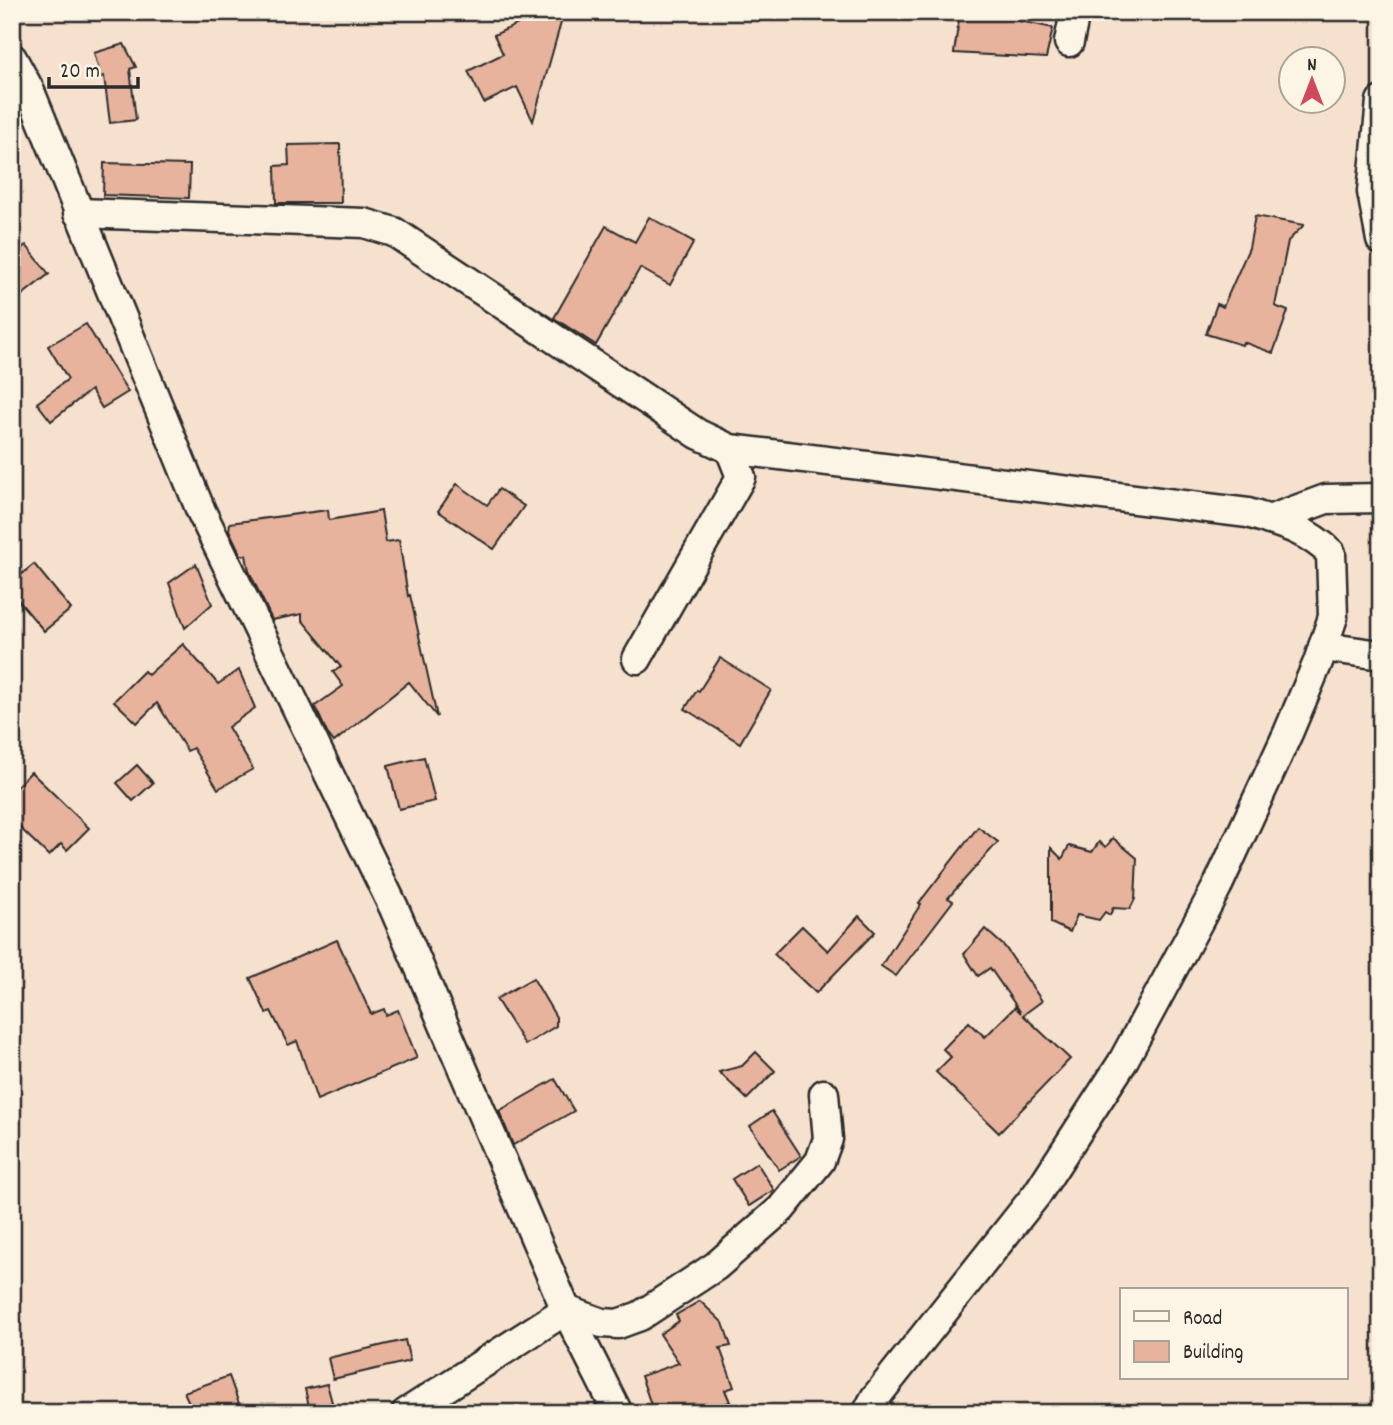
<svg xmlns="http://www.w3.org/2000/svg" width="1393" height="1425" viewBox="0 0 1393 1425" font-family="Dekko,sans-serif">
<rect width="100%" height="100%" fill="#f6e1cf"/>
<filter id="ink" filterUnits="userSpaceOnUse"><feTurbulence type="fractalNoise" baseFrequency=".0143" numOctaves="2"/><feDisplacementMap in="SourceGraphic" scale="14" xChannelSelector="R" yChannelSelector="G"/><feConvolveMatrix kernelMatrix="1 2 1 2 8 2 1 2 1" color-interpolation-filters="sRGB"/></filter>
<g filter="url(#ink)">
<g fill="#e8b39c" stroke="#2b2b2b" stroke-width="2">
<path d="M 544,12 L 564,12 L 533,121 L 517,87 L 484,103 L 468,71 L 503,54 L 494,35 Z"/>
<path d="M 960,12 L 1009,12 L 1021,16 L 1020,21 L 1053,28 L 1046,58 L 954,53 Z"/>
<path d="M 124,44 L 136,67 L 130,69 L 136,120 L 110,123 L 104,76 L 101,77 L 94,53 Z"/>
<path d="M 340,144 L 341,203 L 276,203 L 275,166 L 289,165 L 288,145 Z"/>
<path d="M 104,163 L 190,165 L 189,198 L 103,195 Z"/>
<path d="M 1255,216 L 1304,225 L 1288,241 L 1275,306 L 1288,311 L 1273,353 L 1243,342 L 1242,345 L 1206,334 L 1217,304 L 1223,307 L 1249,248 Z"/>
<path d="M 649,217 L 694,242 L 670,285 L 640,268 L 596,345 L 554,318 L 606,226 L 635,242 Z"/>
<path d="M 26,245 L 49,274 L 12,303 L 12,255 Z"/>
<path d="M 86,324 L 128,392 L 102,408 L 91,390 L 51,421 L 37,403 L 68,379 L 48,346 Z"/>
<path d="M 457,484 L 487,505 L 499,489 L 524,506 L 494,549 L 438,511 Z"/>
<path d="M 328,510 L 329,520 L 381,511 L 386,542 L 399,540 L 408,596 L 410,595 L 437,717 L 409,682 L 334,742 L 327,733 L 315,706 L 343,686 L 333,672 L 341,667 L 302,620 L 302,614 L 272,620 L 249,571 L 246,555 L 241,555 L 229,530 L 230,523 Z"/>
<path d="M 34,564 L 71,609 L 44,631 L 12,593 L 12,582 Z"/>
<path d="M 196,564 L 212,604 L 185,628 L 169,583 Z"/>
<path d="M 183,644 L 218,684 L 239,670 L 255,708 L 228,727 L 253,769 L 218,789 L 193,748 L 187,751 L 157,703 L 137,723 L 114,701 L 144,671 L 148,675 Z"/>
<path d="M 720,658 L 771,690 L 740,743 L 685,709 L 697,690 L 699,691 Z"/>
<path d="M 424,757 L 435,801 L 399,809 L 388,766 Z"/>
<path d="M 137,765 L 153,783 L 133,801 L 117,783 Z"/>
<path d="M 31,772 L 89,828 L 67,850 L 61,844 L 49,856 L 12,820 L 12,791 Z"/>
<path d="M 978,827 L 998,842 L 948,898 L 953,901 L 896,976 L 881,966 L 921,904 L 919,903 Z"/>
<path d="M 1113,838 L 1137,858 L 1135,899 L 1130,909 L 1113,908 L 1110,915 L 1105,912 L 1099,920 L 1077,915 L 1070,932 L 1051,923 L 1051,848 L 1062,859 L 1069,846 L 1092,852 L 1099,842 L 1106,847 Z"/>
<path d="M 859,916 L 875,932 L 816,993 L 774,954 L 802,926 L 828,951 Z"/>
<path d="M 985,929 L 1005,947 L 1042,1001 L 1023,1015 L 1070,1059 L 999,1133 L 936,1072 L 951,1057 L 943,1049 L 969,1022 L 985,1037 L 1015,1007 L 1021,1013 L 990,968 L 978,976 L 964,954 Z"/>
<path d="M 337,940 L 371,1014 L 384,1009 L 386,1015 L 398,1010 L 417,1058 L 317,1100 L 297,1041 L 288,1045 L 271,1011 L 266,1013 L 250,978 Z"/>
<path d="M 533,978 L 556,1017 L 556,1026 L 525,1045 L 496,999 Z"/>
<path d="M 756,1052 L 775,1071 L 747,1099 L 719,1072 L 742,1066 Z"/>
<path d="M 555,1079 L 574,1111 L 513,1145 L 499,1111 Z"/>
<path d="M 772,1111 L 801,1156 L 779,1170 L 750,1126 Z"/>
<path d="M 757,1163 L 774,1190 L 749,1206 L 732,1179 Z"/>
<path d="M 700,1301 L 723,1323 L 731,1346 L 720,1348 L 734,1387 L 725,1390 L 730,1402 L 724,1404 L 725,1407 L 707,1413 L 654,1413 L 641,1376 L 679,1363 L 660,1334 L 679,1321 L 676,1315 Z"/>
<path d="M 405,1340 L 410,1361 L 333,1379 L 328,1358 Z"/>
<path d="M 229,1376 L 239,1404 L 213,1413 L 194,1413 L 184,1392 Z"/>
<path d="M 327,1384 L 333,1406 L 310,1411 L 305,1389 Z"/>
</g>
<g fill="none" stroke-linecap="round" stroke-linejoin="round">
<g stroke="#2b2b2b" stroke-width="33">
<g id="street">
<path d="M 1069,42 L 1075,12"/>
<path d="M 12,58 L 29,89 L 201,511 L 394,908 L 566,1310 L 618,1413"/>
<path d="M 1381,101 L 1372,192 L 1381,240"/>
<path d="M 78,213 L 364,223 L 394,232 L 698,434 L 730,449 L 1248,513 C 1282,524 1304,528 1331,553 L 1333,617 L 1318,662 L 1288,733 L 1218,885 L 1122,1063 L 1037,1194 L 875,1398 L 867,1413"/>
<path d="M 1269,520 L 1326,499 L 1381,498"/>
<path d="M 1323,647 L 1381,655"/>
<path d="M 637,659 L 741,477 L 730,449"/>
<path d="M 406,1413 L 566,1310 L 602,1323 L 618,1324 L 640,1316 L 716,1266 L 781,1209 L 820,1161 L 828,1139 L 824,1094"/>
</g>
</g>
<use href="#street" stroke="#fcf5e5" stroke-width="28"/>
</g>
</g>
<rect width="1393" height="1425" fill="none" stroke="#fcf5e5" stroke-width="42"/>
<rect x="21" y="21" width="1351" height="1383" fill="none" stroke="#2b2b2b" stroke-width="2.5" filter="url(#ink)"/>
<rect x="1120" y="1288" width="228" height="91" fill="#fcf5e5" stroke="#a8a49b" stroke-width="2"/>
<rect x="1134" y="1311" width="35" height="10" fill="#fcf5e5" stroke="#a8a49b" stroke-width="2"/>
<text x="1183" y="1324" font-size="21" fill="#2b2b2b">Road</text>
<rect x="1134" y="1341" width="35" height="21" fill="#e8b39c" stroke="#a8a49b" stroke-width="2"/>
<text x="1183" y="1358" font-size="21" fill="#2b2b2b">Building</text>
<g transform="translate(1312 80)"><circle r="33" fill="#fcf5e5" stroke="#a8a49b" stroke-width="2"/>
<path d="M0-5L12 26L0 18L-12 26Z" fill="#d1495b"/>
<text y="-10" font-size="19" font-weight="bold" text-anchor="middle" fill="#2b2b2b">N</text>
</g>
<path d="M49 77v10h89v-10" fill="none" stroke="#2b2b2b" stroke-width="3.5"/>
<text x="60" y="77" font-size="21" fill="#2b2b2b" stroke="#fcf5e5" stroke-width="5" paint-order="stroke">20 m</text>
</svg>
